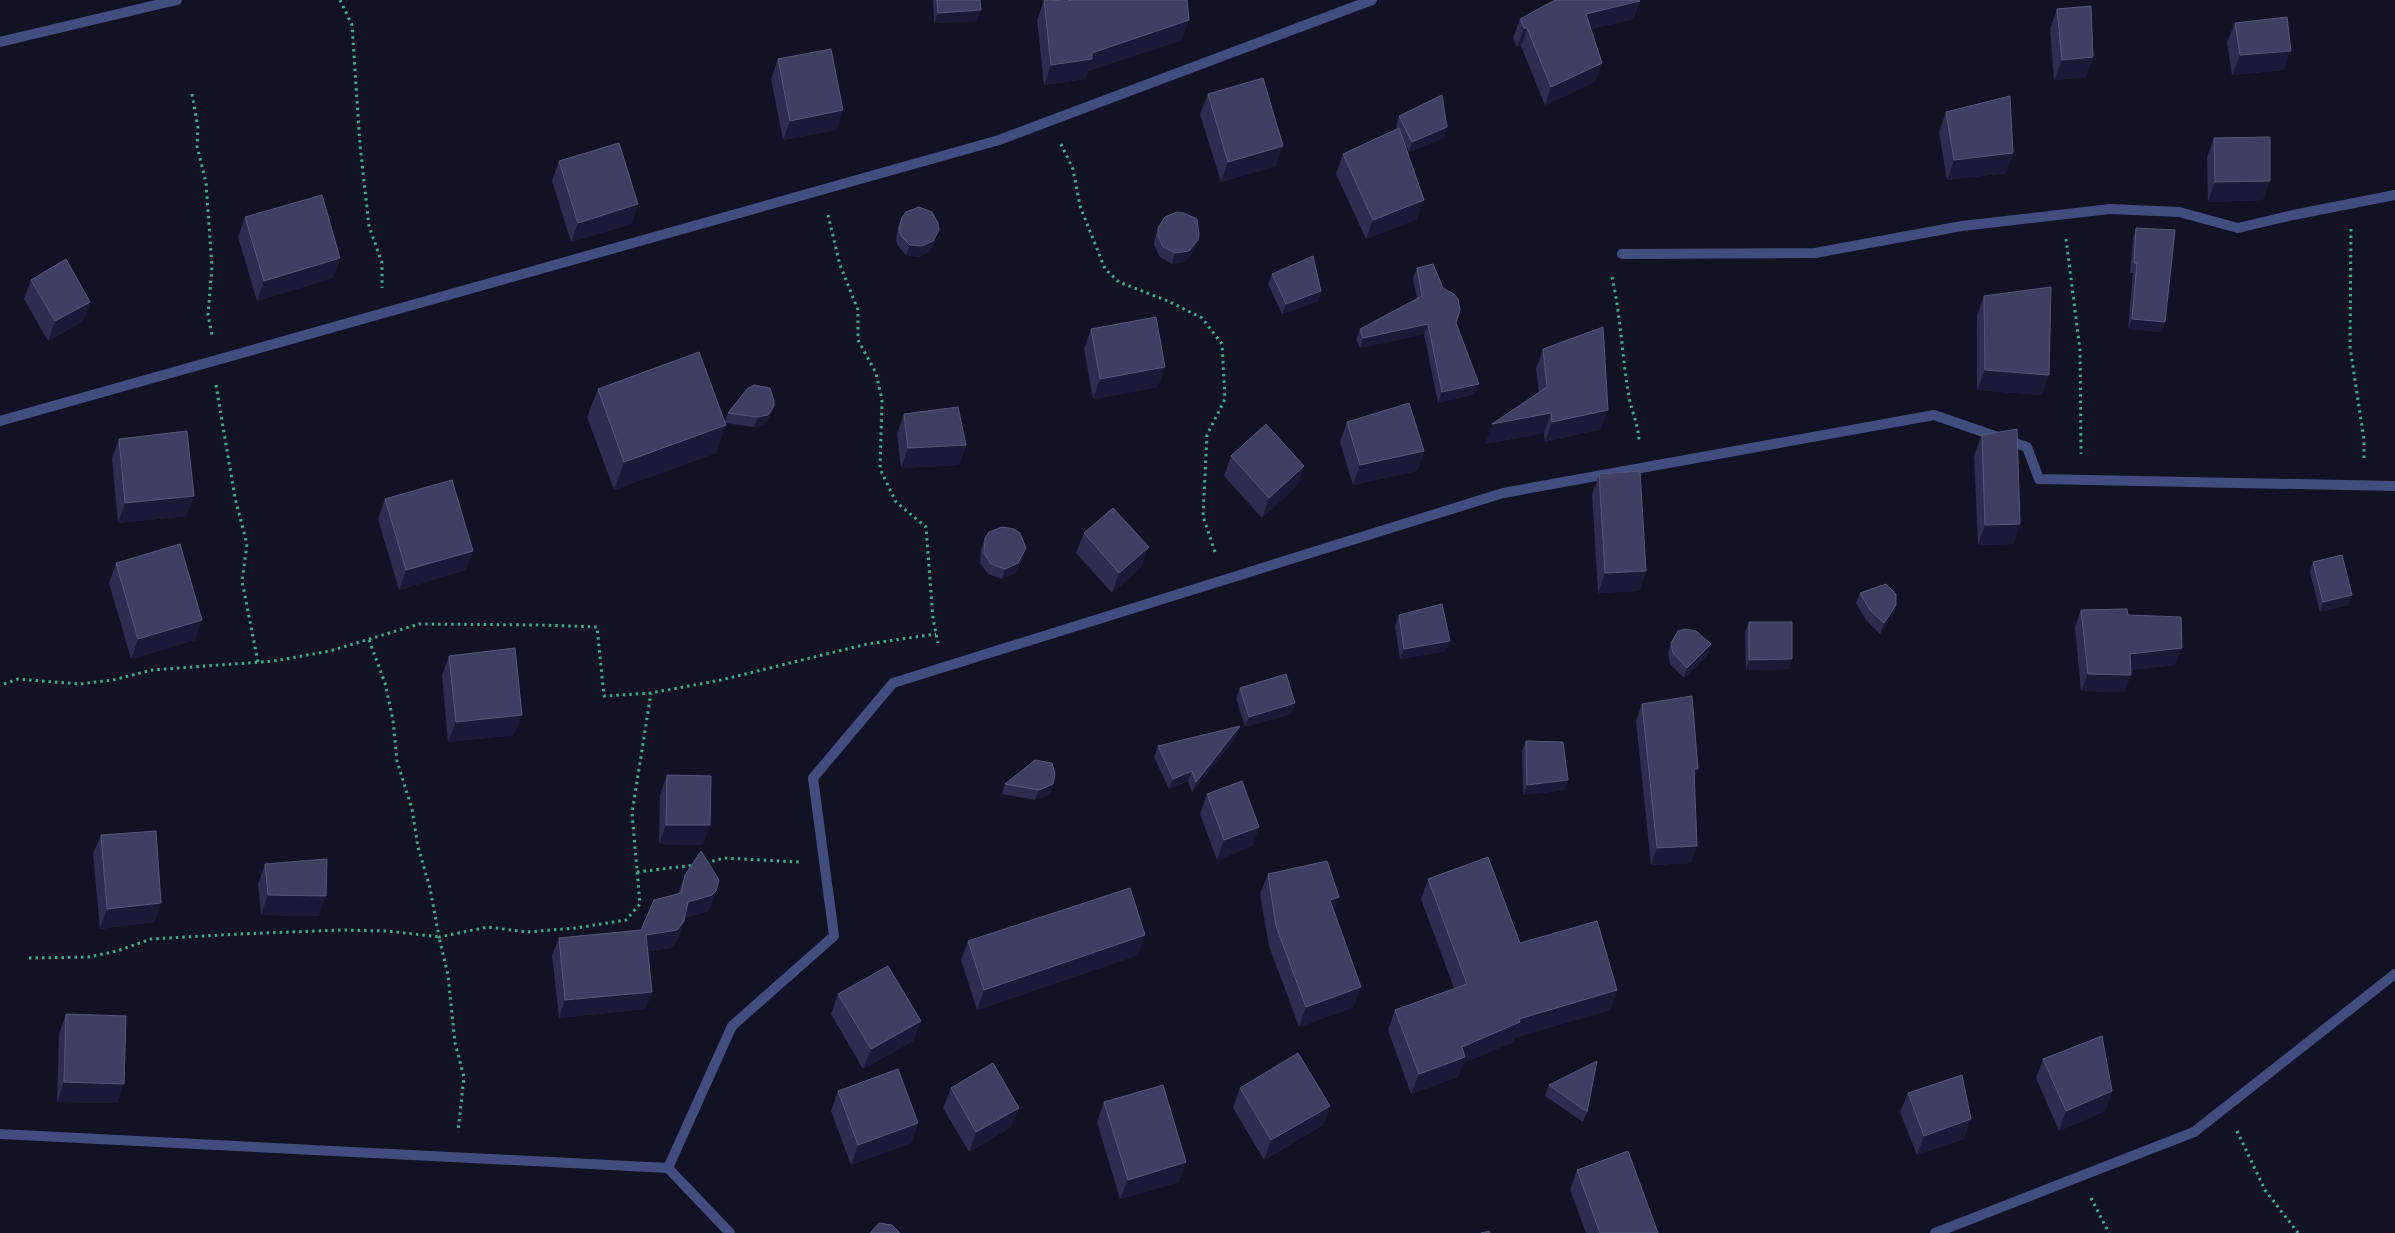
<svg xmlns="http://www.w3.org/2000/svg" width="2395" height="1233" viewBox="0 0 2395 1233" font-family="Jost,sans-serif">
<rect width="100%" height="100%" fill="#111224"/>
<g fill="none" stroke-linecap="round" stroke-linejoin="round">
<g stroke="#3bad8c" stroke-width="3" stroke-dasharray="2.5 4" stroke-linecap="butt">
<path d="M 340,0 L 352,25 L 360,145 L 369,226 L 382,263 L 382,288"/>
<path d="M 192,94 L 198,128 L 197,146 L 206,183 L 212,267 L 208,315 L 212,335"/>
<path d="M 1061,144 L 1073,169 L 1080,206 L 1105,269 L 1119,282 L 1168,301 L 1202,318 L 1222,344 L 1225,399 L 1207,435 L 1203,516 L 1216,555"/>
<path d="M 828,215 L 840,265 L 858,310 L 858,340 L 876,373 L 882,400 L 880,469 L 896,502 L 926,527 L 933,619 L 938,643"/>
<path d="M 2351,229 L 2350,347 L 2364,440 L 2364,459"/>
<path d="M 2066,239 L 2080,350 L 2081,454"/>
<path d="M 1612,277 C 1621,317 1622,357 1629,397 C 1632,413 1639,426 1639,443"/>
<path d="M 216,385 L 235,498 L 247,544 L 242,581 L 258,662"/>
<path d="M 369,640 L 385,683 L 393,720 L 397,761 L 412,809 L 418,847 L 430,888 L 439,937 L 488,927 L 527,932 L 576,928 L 626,920 L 640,904 L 632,813 L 651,693"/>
<path d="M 4,684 L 18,679 L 80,684 L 113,680 L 152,670 L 274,661 L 330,651 L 419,624 L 540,625 L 597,627 L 604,696 L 651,693 L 721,680 L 867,644 L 936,634"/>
<path d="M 706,863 L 724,858 L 799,862"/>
<path d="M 637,872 L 695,865"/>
<path d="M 29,958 L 89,957 L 117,951 L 151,939 L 239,934 L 343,930 L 387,931 L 439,937 L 448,975 L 455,1043 L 464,1077 L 458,1132"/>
<path d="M 2237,1131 L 2265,1190 L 2298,1233"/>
<path d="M 2091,1198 L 2109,1233"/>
</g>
<g stroke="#414c7f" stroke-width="10">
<path d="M 0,42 L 177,0"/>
<path d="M 1622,254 L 1815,253 L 1962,226 L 2110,209 L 2179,212 L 2238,228 L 2293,215 L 2395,195"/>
<path d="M 0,421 L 999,140 L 1372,0"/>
<path d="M 0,1134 L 668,1168 L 730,1233"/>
<path d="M 668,1168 L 732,1026 L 834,936 L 813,778 L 893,683 L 1503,493 L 1934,415 L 2027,447 L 2039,479 L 2395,486"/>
<path d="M 1935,1233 L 2194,1132 L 2395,974"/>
</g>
</g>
<g fill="#2c2d51">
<path d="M 933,0 L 980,0 L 977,21 L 934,23 Z"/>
<path d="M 1044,0 L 1182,40 L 1088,71 L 1085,79 L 1044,85 L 1037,20 Z"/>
<path d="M 1640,1 L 1633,19 L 1591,29 L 1602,63 L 1595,82 L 1545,105 L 1521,46 L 1517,47 L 1513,38 L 1520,19 Z"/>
<path d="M 2057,9 L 2093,57 L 2086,77 L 2054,80 L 2050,29 Z"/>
<path d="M 2235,23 L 2284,70 L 2232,75 L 2227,42 Z"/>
<path d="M 778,59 L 843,110 L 836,130 L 783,140 L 771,79 Z"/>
<path d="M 1208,94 L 1276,166 L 1221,182 L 1200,114 Z"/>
<path d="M 1946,112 L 2013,153 L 2006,173 L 1947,180 L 1939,132 Z"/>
<path d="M 1399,116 L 1444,138 L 1409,152 L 1406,146 L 1417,219 L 1366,239 L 1336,174 L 1343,154 L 1397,129 L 1396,126 Z"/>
<path d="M 2214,138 L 2263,200 L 2208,202 L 2207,157 Z"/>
<path d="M 559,161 L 638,204 L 631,224 L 571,242 L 552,181 Z"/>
<path d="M 245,217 L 333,278 L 257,301 L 238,237 Z"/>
<path d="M 902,217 L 935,240 L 930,251 L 919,257 L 906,255 L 898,246 L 896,240 L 898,227 Z"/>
<path d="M 1158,228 L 1194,251 L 1185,261 L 1172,264 L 1160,257 L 1154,245 L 1155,238 Z"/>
<path d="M 2136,228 L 2162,332 L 2128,329 L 2133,273 L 2130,273 L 2133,238 Z"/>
<path d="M 1417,268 L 1456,323 L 1475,394 L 1438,403 L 1424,334 L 1360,348 L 1356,340 L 1360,329 L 1417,299 L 1413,278 Z"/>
<path d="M 1272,274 L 1321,291 L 1318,301 L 1282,314 L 1268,284 Z"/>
<path d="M 31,280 L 90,302 L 83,321 L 48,341 L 24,299 Z"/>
<path d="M 1984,296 L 2042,395 L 1977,390 L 1977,316 Z"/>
<path d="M 1091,329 L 1158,387 L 1093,399 L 1084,349 Z"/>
<path d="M 1543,349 L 1601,429 L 1545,442 L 1544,433 L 1485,444 L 1539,393 L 1536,369 Z"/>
<path d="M 598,389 L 725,421 L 728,413 L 774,406 L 770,416 L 764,425 L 754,427 L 725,423 L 716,453 L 614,490 L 587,417 Z"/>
<path d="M 904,414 L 966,445 L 959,465 L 901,468 L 897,434 Z"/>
<path d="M 1347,422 L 1424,451 L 1417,471 L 1353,485 L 1340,442 Z"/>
<path d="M 1982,435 L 2020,524 L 2013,544 L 1978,545 L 1974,455 Z"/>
<path d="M 119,439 L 194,496 L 186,516 L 118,523 L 112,458 Z"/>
<path d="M 1231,456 L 1304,466 L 1297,486 L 1262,518 L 1224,476 Z"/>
<path d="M 1599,474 L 1646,571 L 1639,591 L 1598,593 L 1592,494 Z"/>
<path d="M 385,499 L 473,551 L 465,570 L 399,590 L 378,519 Z"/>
<path d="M 1084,533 L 1141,567 L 1112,593 L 1076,553 Z"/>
<path d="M 985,538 L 1023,558 L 1015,573 L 1002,579 L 988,574 L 980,563 L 981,549 Z"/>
<path d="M 2313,562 L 2348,605 L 2320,612 L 2310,572 Z"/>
<path d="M 116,563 L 195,640 L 131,659 L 109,583 Z"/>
<path d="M 1860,593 L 1896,605 L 1893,615 L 1880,634 L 1866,620 L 1856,603 Z"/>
<path d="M 2081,610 L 2128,615 L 2175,665 L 2131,670 L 2125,692 L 2081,691 L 2075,627 Z"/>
<path d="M 1399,615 L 1446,651 L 1400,659 L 1395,626 Z"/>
<path d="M 1749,622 L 1789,669 L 1746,670 L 1745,632 Z"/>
<path d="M 1671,643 L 1708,654 L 1684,678 L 1670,664 L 1668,653 Z"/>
<path d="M 449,656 L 514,735 L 448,742 L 442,675 Z"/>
<path d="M 1240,688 L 1295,703 L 1291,714 L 1245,727 L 1236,698 Z"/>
<path d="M 1642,704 L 1698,769 L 1694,778 L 1691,863 L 1651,865 L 1636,721 Z"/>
<path d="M 1240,726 L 1237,736 L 1192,792 L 1188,781 L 1169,789 L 1154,757 L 1158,746 Z"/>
<path d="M 1526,741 L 1565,790 L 1523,795 L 1522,751 Z"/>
<path d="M 667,775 L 703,845 L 659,844 L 660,795 Z"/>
<path d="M 1005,784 L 1053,784 L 1050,794 L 1035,800 L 1002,794 Z"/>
<path d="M 1207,794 L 1259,827 L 1252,846 L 1217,860 L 1200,814 Z"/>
<path d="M 101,835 L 161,903 L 154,922 L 100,929 L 93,854 Z"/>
<path d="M 265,864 L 319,916 L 261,915 L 258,884 Z"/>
<path d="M 1268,874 L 1334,912 L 1354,1007 L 1299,1027 L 1269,946 L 1260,894 Z"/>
<path d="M 685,875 L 716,891 L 710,908 L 706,912 L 685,918 L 678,938 L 671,948 L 648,951 L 652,992 L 645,1009 L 559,1018 L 552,955 L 559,938 L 641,930 L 678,894 Z"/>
<path d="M 1428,879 L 1520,943 L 1617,990 L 1610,1010 L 1514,1038 L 1513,1042 L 1463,1063 L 1458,1077 L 1411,1094 L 1388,1030 L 1395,1010 L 1454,988 L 1421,899 Z"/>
<path d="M 968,941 L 1138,955 L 977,1010 L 961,960 Z"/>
<path d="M 838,994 L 921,1021 L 913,1041 L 863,1069 L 831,1014 Z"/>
<path d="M 66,1014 L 117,1103 L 57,1102 L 59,1034 Z"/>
<path d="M 2043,1059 L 2112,1091 L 2105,1111 L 2059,1131 L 2036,1078 Z"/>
<path d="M 1549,1085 L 1587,1112 L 1583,1122 L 1545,1096 Z"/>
<path d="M 951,1088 L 1011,1127 L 969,1152 L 943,1108 Z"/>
<path d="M 1240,1088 L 1330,1106 L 1323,1125 L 1264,1160 L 1233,1108 Z"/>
<path d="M 838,1091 L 918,1123 L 911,1143 L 851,1165 L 831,1111 Z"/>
<path d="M 1908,1093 L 1971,1119 L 1963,1139 L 1917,1155 L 1900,1112 Z"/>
<path d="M 1104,1102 L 1179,1182 L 1120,1199 L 1097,1122 Z"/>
<path d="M 1577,1170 L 1658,1233 L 1586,1233 L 1570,1190 Z"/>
</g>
<g fill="#191a37">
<path d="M 1640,1 L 1633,19 L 1579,32 L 1586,14 Z"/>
<path d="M 981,10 L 977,21 L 934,23 L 938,13 Z"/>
<path d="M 1189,20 L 1182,40 L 1088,71 L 1085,79 L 1044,85 L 1051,65 Z"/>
<path d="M 1524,28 L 1527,28 L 1521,46 L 1517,47 Z"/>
<path d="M 2291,51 L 2284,70 L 2232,75 L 2240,55 Z"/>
<path d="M 2093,57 L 2086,77 L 2054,80 L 2062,60 Z"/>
<path d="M 1602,63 L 1595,82 L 1545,105 L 1551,87 Z"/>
<path d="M 843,110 L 836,130 L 783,140 L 790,121 Z"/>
<path d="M 1447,127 L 1444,138 L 1409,152 L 1412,142 Z"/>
<path d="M 1283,146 L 1276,166 L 1221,182 L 1228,162 Z"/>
<path d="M 2013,153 L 2006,173 L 1947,180 L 1954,160 Z"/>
<path d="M 2270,181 L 2263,200 L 2208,202 L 2215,182 Z"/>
<path d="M 1424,200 L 1417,219 L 1366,239 L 1373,220 Z"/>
<path d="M 638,204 L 631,224 L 571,242 L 578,223 Z"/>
<path d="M 939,230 L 930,251 L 919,257 L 906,255 L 910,245 Z"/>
<path d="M 1198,240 L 1194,251 L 1185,261 L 1172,264 L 1175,253 Z"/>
<path d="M 340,258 L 333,278 L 257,301 L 264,281 Z"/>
<path d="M 1321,291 L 1318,301 L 1282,314 L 1286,304 Z"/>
<path d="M 90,302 L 83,321 L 48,341 L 55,321 Z"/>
<path d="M 2132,319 L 2165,322 L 2162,332 L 2128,329 Z"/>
<path d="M 1428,324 L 1424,334 L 1360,348 L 1363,338 Z"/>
<path d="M 1165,367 L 1158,387 L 1093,399 L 1100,379 Z"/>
<path d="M 1985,370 L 2049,375 L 2042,395 L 1977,390 Z"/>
<path d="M 1479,384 L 1475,394 L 1438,403 L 1442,392 Z"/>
<path d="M 774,406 L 770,416 L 764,425 L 754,427 L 758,417 Z"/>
<path d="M 1608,410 L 1601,429 L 1545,442 L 1552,422 Z"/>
<path d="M 1551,413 L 1544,433 L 1485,444 L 1492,424 Z"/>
<path d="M 726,425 L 716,453 L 614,490 L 624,462 Z"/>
<path d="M 966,445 L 959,465 L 901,468 L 908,448 Z"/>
<path d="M 1424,451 L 1417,471 L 1353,485 L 1360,465 Z"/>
<path d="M 1304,466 L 1297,486 L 1262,518 L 1269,498 Z"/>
<path d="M 194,496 L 186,516 L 118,523 L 125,503 Z"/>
<path d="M 2020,524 L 2013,544 L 1978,545 L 1985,525 Z"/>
<path d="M 1149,547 L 1141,567 L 1112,593 L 1119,573 Z"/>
<path d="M 1026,548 L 1023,558 L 1015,573 L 1002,579 L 1005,569 Z"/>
<path d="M 473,551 L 465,570 L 399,590 L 406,570 Z"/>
<path d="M 1646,571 L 1639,591 L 1598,593 L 1605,573 Z"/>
<path d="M 2352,595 L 2348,605 L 2320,612 L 2323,602 Z"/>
<path d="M 1896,605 L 1893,615 L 1880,634 L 1884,623 Z"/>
<path d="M 202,620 L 195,640 L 131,659 L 138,639 Z"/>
<path d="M 1450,641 L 1446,651 L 1400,659 L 1404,649 Z"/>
<path d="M 1711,644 L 1708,654 L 1684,678 L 1687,668 Z"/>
<path d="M 2182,648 L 2175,665 L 2124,671 L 2130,654 Z"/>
<path d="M 1792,659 L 1789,669 L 1746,670 L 1749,660 Z"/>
<path d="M 2088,674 L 2131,675 L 2125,692 L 2081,691 Z"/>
<path d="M 1295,703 L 1291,714 L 1245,727 L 1249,717 Z"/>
<path d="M 522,715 L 514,735 L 448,742 L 456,722 Z"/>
<path d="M 1240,726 L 1237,736 L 1192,792 L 1196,782 Z"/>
<path d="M 1694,769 L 1698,769 L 1692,786 Z"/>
<path d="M 1192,771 L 1188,781 L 1169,789 L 1173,779 Z"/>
<path d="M 1568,780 L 1565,790 L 1523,795 L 1527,785 Z"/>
<path d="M 1053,784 L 1050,794 L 1035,800 L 1039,790 Z"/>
<path d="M 666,825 L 710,825 L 703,845 L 659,844 Z"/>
<path d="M 1259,827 L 1252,846 L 1217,860 L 1224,840 Z"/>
<path d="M 1697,846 L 1691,863 L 1651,865 L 1657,848 Z"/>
<path d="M 716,891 L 710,908 L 706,912 L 682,919 L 688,902 Z"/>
<path d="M 268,895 L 326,896 L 319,916 L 261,915 Z"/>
<path d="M 1339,897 L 1332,917 L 1330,900 Z"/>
<path d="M 161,903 L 154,922 L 100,929 L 107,909 Z"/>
<path d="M 684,921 L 678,938 L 671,948 L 640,952 L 646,935 Z"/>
<path d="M 1145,935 L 1138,955 L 977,1010 L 984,990 Z"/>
<path d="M 1361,987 L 1354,1007 L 1299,1027 L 1306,1007 Z"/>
<path d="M 1617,990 L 1610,1010 L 1514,1038 L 1513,1042 L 1463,1063 L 1458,1077 L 1411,1094 L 1419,1074 L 1462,1047 L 1519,1019 Z"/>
<path d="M 652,992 L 645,1009 L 559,1018 L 565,1000 Z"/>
<path d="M 921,1021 L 913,1041 L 863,1069 L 871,1049 Z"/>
<path d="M 64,1082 L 124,1084 L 117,1103 L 57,1102 Z"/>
<path d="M 2112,1091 L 2105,1111 L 2059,1131 L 2066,1111 Z"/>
<path d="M 1330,1106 L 1323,1125 L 1264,1160 L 1271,1140 Z"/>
<path d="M 1019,1108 L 1011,1127 L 969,1152 L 976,1132 Z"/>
<path d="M 1971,1119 L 1963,1139 L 1917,1155 L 1924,1136 Z"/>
<path d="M 918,1123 L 911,1143 L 851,1165 L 858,1145 Z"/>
<path d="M 1186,1162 L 1179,1182 L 1120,1199 L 1128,1180 Z"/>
</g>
<g fill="#3e4063" stroke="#56587b">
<path d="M 937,0 L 980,0 L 981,10 L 938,13 Z"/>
<path d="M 1044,0 L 1067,1 L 1071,0 L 1187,0 L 1189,20 L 1092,53 L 1092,59 L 1051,65 Z"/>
<path d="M 1555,0 L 1639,0 L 1640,1 L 1586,14 L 1602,63 L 1551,87 L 1527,28 L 1524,28 L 1520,19 Z"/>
<path d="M 2091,6 L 2093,57 L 2062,60 L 2057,9 Z"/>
<path d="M 2287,17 L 2291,51 L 2240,55 L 2235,23 Z"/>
<path d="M 831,49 L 843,110 L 790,121 L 778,59 Z"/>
<path d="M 1263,78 L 1283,146 L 1228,162 L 1208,94 Z"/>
<path d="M 1442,95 L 1447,127 L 1412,142 L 1399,116 Z"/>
<path d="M 2010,96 L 2013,153 L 1954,160 L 1946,112 Z"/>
<path d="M 1399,128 L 1424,200 L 1373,220 L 1343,154 Z"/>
<path d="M 2270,137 L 2270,181 L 2215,182 L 2214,138 Z"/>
<path d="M 619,143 L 638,204 L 578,223 L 559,161 Z"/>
<path d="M 322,195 L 340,258 L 264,281 L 245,217 Z"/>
<path d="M 919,207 L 932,212 L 938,223 L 939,230 L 933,241 L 922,246 L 910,245 L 901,236 L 899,230 L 902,217 L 906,212 Z"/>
<path d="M 1177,212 L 1184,213 L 1197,219 L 1199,234 L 1198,240 L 1189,251 L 1175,253 L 1163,247 L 1158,235 L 1158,228 L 1165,217 Z"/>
<path d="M 2136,228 L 2175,230 L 2165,322 L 2132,319 L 2137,263 L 2134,263 Z"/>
<path d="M 1313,256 L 1321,291 L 1286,304 L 1272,274 Z"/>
<path d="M 66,259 L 90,302 L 55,321 L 31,280 Z"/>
<path d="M 1433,264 L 1443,288 L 1454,294 L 1458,299 L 1460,310 L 1456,323 L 1479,384 L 1442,392 L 1428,324 L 1363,338 L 1360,329 L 1422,296 L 1417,268 Z"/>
<path d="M 2051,287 L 2049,375 L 1985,370 L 1984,296 Z"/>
<path d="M 1156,317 L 1165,367 L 1100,379 L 1091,329 Z"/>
<path d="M 1603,327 L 1608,410 L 1552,422 L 1551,413 L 1492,424 L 1547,387 L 1543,349 Z"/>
<path d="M 699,352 L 726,425 L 624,462 L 598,389 Z"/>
<path d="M 754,385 L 770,388 L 774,401 L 774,406 L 768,415 L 758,417 L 728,413 L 747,389 Z"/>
<path d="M 1409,403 L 1424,451 L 1360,465 L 1347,422 Z"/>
<path d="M 958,407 L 966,445 L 908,448 L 904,414 Z"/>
<path d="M 1266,424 L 1304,466 L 1269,498 L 1231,456 Z"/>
<path d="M 2017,429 L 2020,524 L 1985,525 L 1982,435 Z"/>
<path d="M 187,431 L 194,496 L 125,503 L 119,439 Z"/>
<path d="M 1640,471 L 1646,571 L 1605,573 L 1599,474 Z"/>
<path d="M 452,480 L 473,551 L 406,570 L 385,499 Z"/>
<path d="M 1113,508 L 1149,547 L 1119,573 L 1084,533 Z"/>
<path d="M 1002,527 L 1014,529 L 1020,533 L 1026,548 L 1018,563 L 1005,569 L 991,564 L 984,553 L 985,538 L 989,532 Z"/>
<path d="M 180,544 L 202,620 L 138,639 L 116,563 Z"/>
<path d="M 2342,555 L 2352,595 L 2323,602 L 2313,562 Z"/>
<path d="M 1886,584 L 1896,594 L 1896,605 L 1884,623 L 1870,610 L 1860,593 Z"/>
<path d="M 1442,604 L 1450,641 L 1404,649 L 1399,615 Z"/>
<path d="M 2127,609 L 2128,615 L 2181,617 L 2182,648 L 2130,654 L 2131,675 L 2088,674 L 2081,610 Z"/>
<path d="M 1749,622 L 1792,622 L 1792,659 L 1749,660 Z"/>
<path d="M 1686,629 L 1696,631 L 1711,644 L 1687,668 L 1673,653 L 1671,643 L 1678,631 Z"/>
<path d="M 515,648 L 522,715 L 456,722 L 449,656 Z"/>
<path d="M 1286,674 L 1295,703 L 1249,717 L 1240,688 Z"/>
<path d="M 1692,696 L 1698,769 L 1694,769 L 1697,846 L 1657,848 L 1642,704 Z"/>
<path d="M 1240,726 L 1196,782 L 1192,771 L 1173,779 L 1158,746 Z"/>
<path d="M 1526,741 L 1563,742 L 1568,780 L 1527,785 Z"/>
<path d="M 1035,760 L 1052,763 L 1055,774 L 1053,784 L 1039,790 L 1005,784 Z"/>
<path d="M 667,775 L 711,776 L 710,825 L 666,825 Z"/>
<path d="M 1242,781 L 1259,827 L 1224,840 L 1207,794 Z"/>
<path d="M 156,831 L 161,903 L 107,909 L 101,835 Z"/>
<path d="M 701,851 L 719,880 L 716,891 L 712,895 L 688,902 L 684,921 L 677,930 L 646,935 L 652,992 L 565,1000 L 559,938 L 641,930 L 654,900 L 681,893 L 685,875 Z"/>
<path d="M 1488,857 L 1520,943 L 1597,921 L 1617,990 L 1519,1019 L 1520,1022 L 1462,1047 L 1465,1057 L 1419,1074 L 1395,1010 L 1467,984 L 1428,879 Z"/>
<path d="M 327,859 L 326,896 L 268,895 L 265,864 Z"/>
<path d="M 1327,861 L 1339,897 L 1330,900 L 1361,987 L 1306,1007 L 1276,926 L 1268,874 Z"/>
<path d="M 1130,888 L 1145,935 L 984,990 L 968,941 Z"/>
<path d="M 888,966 L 921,1021 L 871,1049 L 838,994 Z"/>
<path d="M 66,1014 L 126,1016 L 124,1084 L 64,1082 Z"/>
<path d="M 2102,1036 L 2112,1091 L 2066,1111 L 2043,1059 Z"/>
<path d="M 1298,1053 L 1330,1106 L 1271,1140 L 1240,1088 Z"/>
<path d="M 1597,1061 L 1587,1112 L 1549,1085 Z"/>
<path d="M 993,1063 L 1019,1108 L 976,1132 L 951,1088 Z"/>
<path d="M 898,1069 L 918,1123 L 858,1145 L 838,1091 Z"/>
<path d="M 1962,1075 L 1971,1119 L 1924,1136 L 1908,1093 Z"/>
<path d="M 1163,1085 L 1186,1162 L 1128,1180 L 1104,1102 Z"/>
<path d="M 1628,1151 L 1658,1233 L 1600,1233 L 1577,1170 Z"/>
<path d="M 879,1223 L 892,1225 L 900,1233 L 870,1233 Z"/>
<path d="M 1489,1231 L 1490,1233 L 1481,1233 Z"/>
</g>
</svg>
